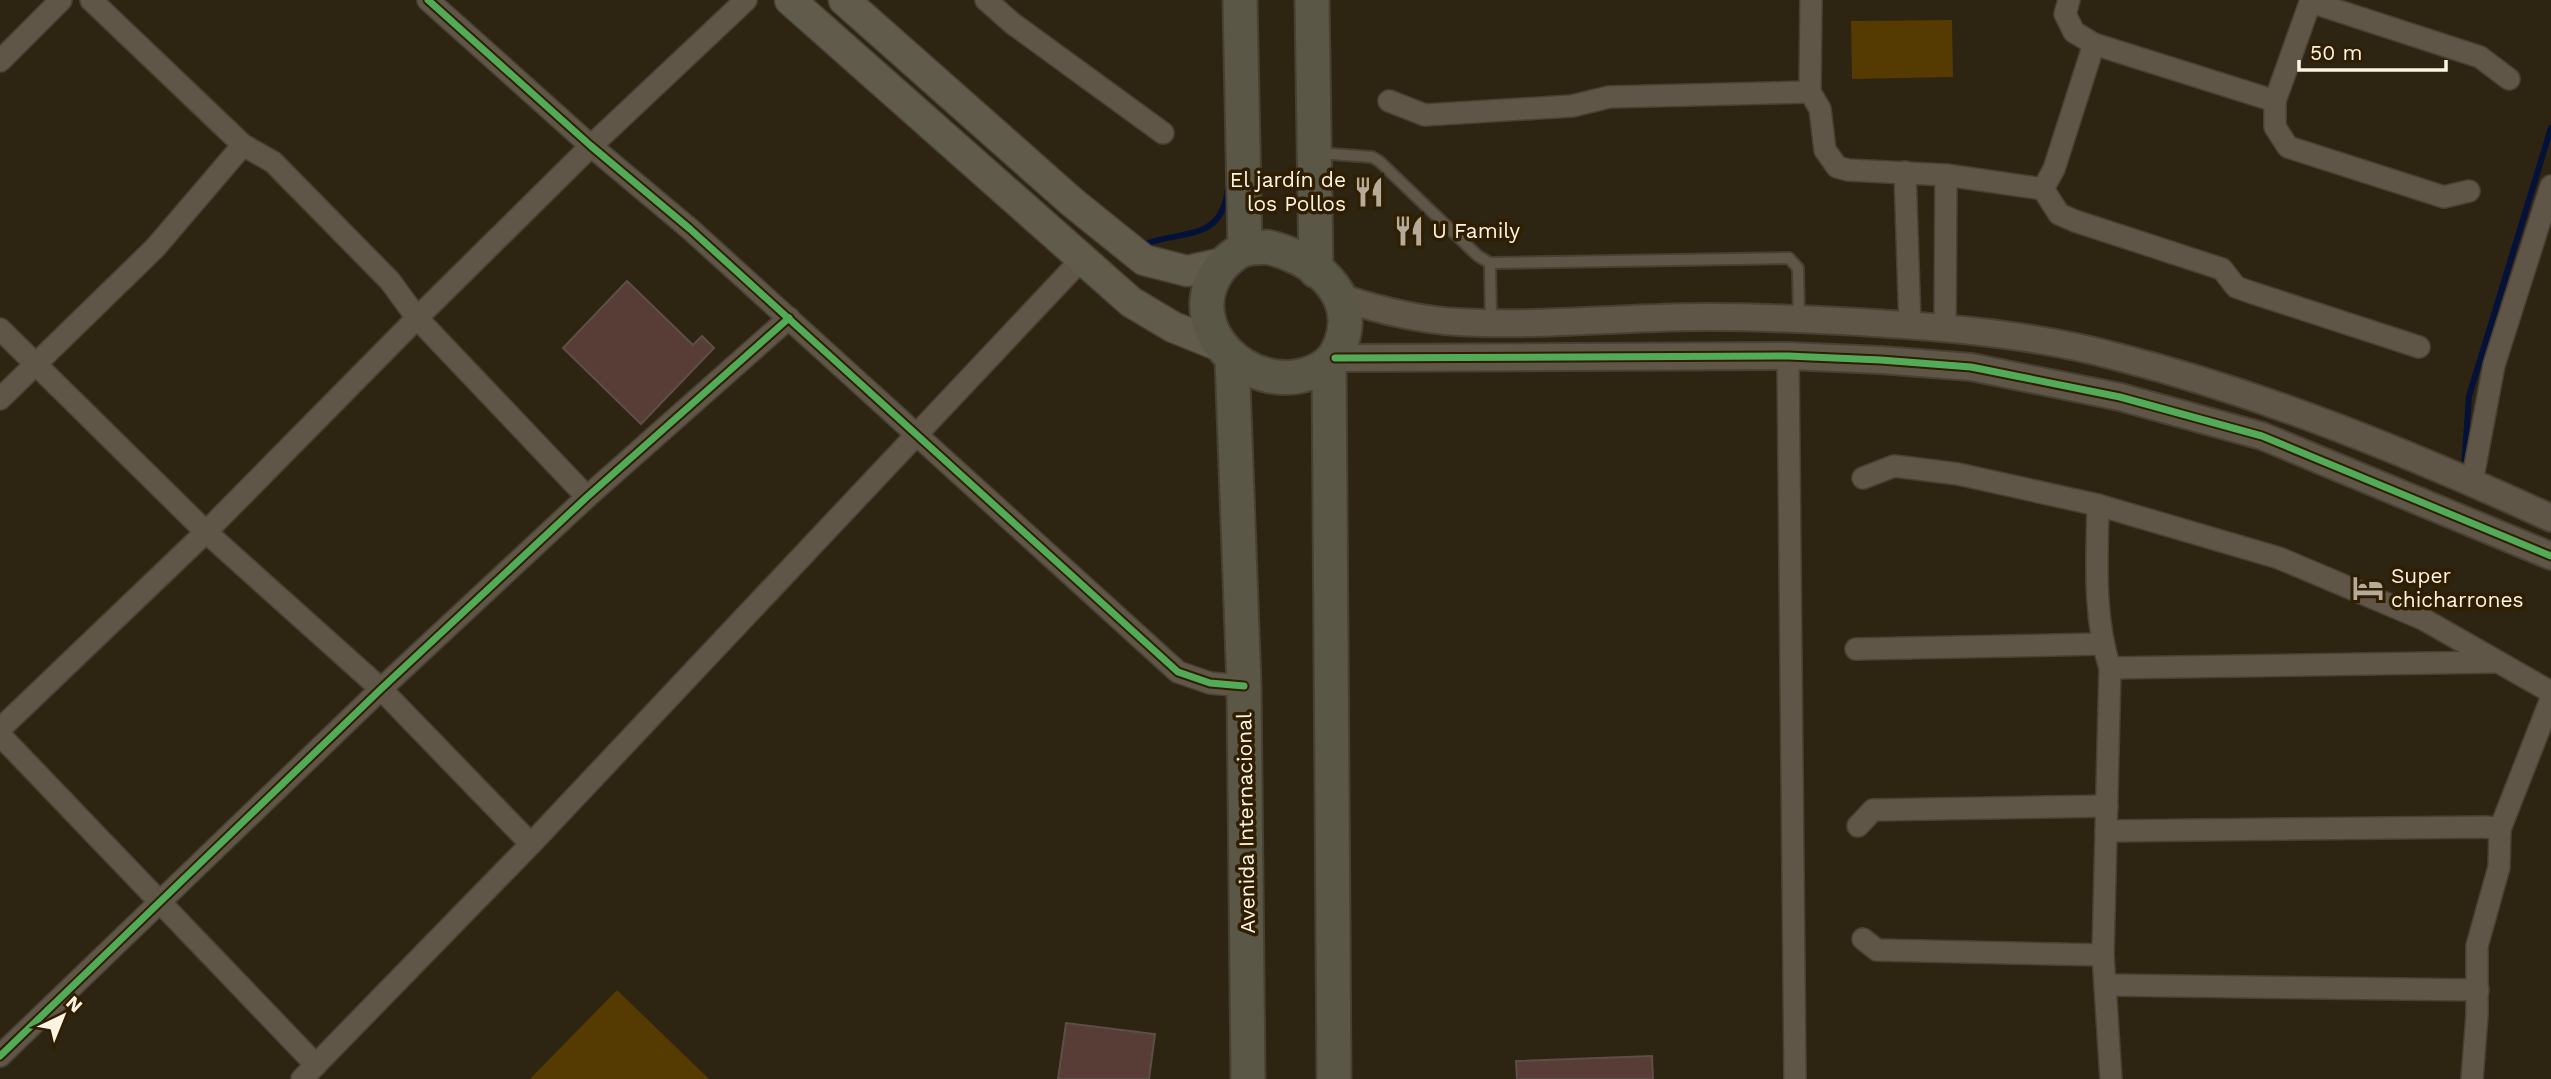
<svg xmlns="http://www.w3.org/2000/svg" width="2551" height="1079" viewBox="0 0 2551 1079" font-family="'Work Sans',sans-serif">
<rect width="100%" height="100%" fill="#2e2412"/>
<g fill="#553a02">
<path d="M 1952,20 L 1953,77 L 1852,79 L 1851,21 Z"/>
<path d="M 617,990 L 709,1079 L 530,1079 Z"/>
</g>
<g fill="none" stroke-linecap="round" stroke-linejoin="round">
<g stroke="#04123a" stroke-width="6">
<path d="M 1143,245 C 1180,229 1221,244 1228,189"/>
<path d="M 2464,468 L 2469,396 L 2551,128"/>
</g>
</g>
<g fill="#583d37" stroke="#5d4f47" stroke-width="2">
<path d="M 627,281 L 693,345 L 702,336 L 714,348 L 641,424 L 563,348 Z"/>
<path d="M 1066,1023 L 1155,1034 L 1149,1079 L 1058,1079 Z"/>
<path d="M 1652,1056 L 1653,1079 L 1517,1079 L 1516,1061 Z"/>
</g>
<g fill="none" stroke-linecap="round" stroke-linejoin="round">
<g stroke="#484033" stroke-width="14">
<g id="service">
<path d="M 1318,153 L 1372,157 L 1379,161 L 1478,256 L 1490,263 L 1789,258 L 1798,268 L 1799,320"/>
<path d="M 1490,263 L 1491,322"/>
</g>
</g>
<g stroke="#484033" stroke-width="24">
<g id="minor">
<path d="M 91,0 L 243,145 L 273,162 L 390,281 L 417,318 L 587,497"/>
<path d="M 428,0 L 591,146 L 690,229 L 1178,672 L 1210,683 L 1244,686"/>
<path d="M 986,0 L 1012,23 L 1163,133"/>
<path d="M 1811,0 L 1810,92 L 1820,109 L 1825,150 L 1837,167 L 1848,170 L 1946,175 L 2043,189 L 2059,214 L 2075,221 L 2222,269 L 2236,287 L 2253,293 L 2419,347"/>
<path d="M 2069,0 L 2065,14 L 2074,32 L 2094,44 L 2275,101"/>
<path d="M 2311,0 L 2275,101 L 2275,127 L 2288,147 L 2444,197 L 2469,191"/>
<path d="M 2311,2 L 2480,57 L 2509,79"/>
<path d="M 0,61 L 61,0"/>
<path d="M 1389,101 L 1425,115 L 1572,106 L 1609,97 L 1810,92"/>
<path d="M 1905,172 L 1910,326"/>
<path d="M 2043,189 L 2054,169 L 2094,44"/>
<path d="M 0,329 L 206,532 L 381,689 L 531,844 L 302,1079"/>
<path d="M 1945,329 L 1946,175"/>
<path d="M 1788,356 L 1795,1079"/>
<path d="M 0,399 L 155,248 L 243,145"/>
<path d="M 1863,478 L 1894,466 L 1958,474 L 2098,505 L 2279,558 L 2423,619 L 2551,692"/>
<path d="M 2472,482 L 2494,365 L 2551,186"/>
<path d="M 2098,505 C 2097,558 2093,617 2110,668 L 2103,955 L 2111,1079"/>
<path d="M 1856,649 L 2102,644"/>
<path d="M 2110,668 L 2496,662"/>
<path d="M 0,729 L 206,532 L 417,318 L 591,146 L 746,0"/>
<path d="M 0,735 L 316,1065"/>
<path d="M 1858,826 L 1873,810 L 2107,806"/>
<path d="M 2106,831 L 2486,827 L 2500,829"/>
<path d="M 531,844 L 1081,260"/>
<path d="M 1863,939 L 1877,950 L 2103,955"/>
<path d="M 2106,985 L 2478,990"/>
<path d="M 0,1056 L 381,689 L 587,497 L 789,318"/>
<path d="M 2472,1079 L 2477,1015 L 2477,946 L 2499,867 L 2500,829 L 2551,699"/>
</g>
</g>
<g stroke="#484033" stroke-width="30">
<g id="tertiary">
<path d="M 1342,298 C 1379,310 1419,320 1458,322 C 1525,326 1592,320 1658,318 C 1734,315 1813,319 1889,324 C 1966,329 2044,337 2118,357 C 2267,395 2411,454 2551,518"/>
<path d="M 1335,358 L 1788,356 L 1881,360 L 1971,367 L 2120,397 L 2262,436 L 2551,556"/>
</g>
</g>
<g stroke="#484033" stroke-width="33">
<g id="secondary">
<path d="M 790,0 L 1131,302 L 1173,327 L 1220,346"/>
<path d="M 844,0 L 1072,202 L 1144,260 L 1187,271 L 1224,263"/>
</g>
</g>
<g stroke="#484033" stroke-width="37">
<g id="primary">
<path d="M 1240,0 L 1245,249"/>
<path d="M 1312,0 L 1316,271"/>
<path d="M 1267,247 C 1311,256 1360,293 1341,343 C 1335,358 1329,366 1313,372 C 1251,398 1176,327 1220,268 C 1226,261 1237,251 1246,249 C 1252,247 1260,248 1267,247 Z"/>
<path d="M 1232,357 L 1244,686 L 1248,1079"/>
<path d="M 1329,362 L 1334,1079"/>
</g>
</g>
<use href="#service" stroke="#605647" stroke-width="10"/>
<use href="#minor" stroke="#605647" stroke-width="21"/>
<use href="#tertiary" stroke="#605647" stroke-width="26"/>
<use href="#secondary" stroke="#615b4b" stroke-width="30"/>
<use href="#primary" stroke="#5a5746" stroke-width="33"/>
<g stroke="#2f1e00" stroke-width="11">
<g id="cycleway">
<path d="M 428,0 L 591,146 L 690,229 L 1178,672 L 1210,683 L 1244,686"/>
<path d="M 1335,358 L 1788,356 L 1881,360 L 1971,367 L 2120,397 L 2262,436 L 2551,556"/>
<path d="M 0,1056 L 381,689 L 587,497 L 789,318"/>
</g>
</g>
<use href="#cycleway" stroke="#51ab58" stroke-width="7"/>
</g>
<defs>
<g id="restaurant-bare" transform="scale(2.415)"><path d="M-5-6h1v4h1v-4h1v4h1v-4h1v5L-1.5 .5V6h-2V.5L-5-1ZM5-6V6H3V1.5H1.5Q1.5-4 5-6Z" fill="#b6ab99" stroke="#2f1e00" stroke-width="2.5" paint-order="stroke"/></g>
<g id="hotel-bare" transform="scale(2.415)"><path d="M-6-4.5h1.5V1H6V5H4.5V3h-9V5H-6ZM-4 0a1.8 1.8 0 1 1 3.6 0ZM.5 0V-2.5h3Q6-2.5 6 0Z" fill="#b6ab99" stroke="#2f1e00" stroke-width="2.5" paint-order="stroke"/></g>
</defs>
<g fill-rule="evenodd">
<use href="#restaurant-bare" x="1369" y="192"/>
<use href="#restaurant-bare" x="1409" y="231"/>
<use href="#hotel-bare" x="2368" y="588"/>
</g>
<g text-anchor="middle" stroke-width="7" stroke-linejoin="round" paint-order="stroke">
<g font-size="21" fill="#fff4e2" stroke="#2f1e00" text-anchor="start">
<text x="1346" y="187" text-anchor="end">El jardín de<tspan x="1346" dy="24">los Pollos</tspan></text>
<text x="1432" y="238">U Family</text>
<text x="2391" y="583">Super<tspan x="2391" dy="24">chicharrones</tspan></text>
</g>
<g font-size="21" fill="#fff4e2" stroke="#2f1e00">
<text transform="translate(1246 823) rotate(-91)" y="7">Avenida Internacional</text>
</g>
</g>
<g transform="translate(63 1016) rotate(43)" stroke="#2f1e00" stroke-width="5" paint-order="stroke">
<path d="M0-5L12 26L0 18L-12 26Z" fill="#fff4e2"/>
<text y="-10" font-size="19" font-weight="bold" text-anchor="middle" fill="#fff4e2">N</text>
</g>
<path d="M2299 60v10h147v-10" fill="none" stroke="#fff4e2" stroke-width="3.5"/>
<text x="2310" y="60" font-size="21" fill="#fff4e2" stroke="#2f1e00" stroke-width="5" paint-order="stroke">50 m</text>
</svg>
